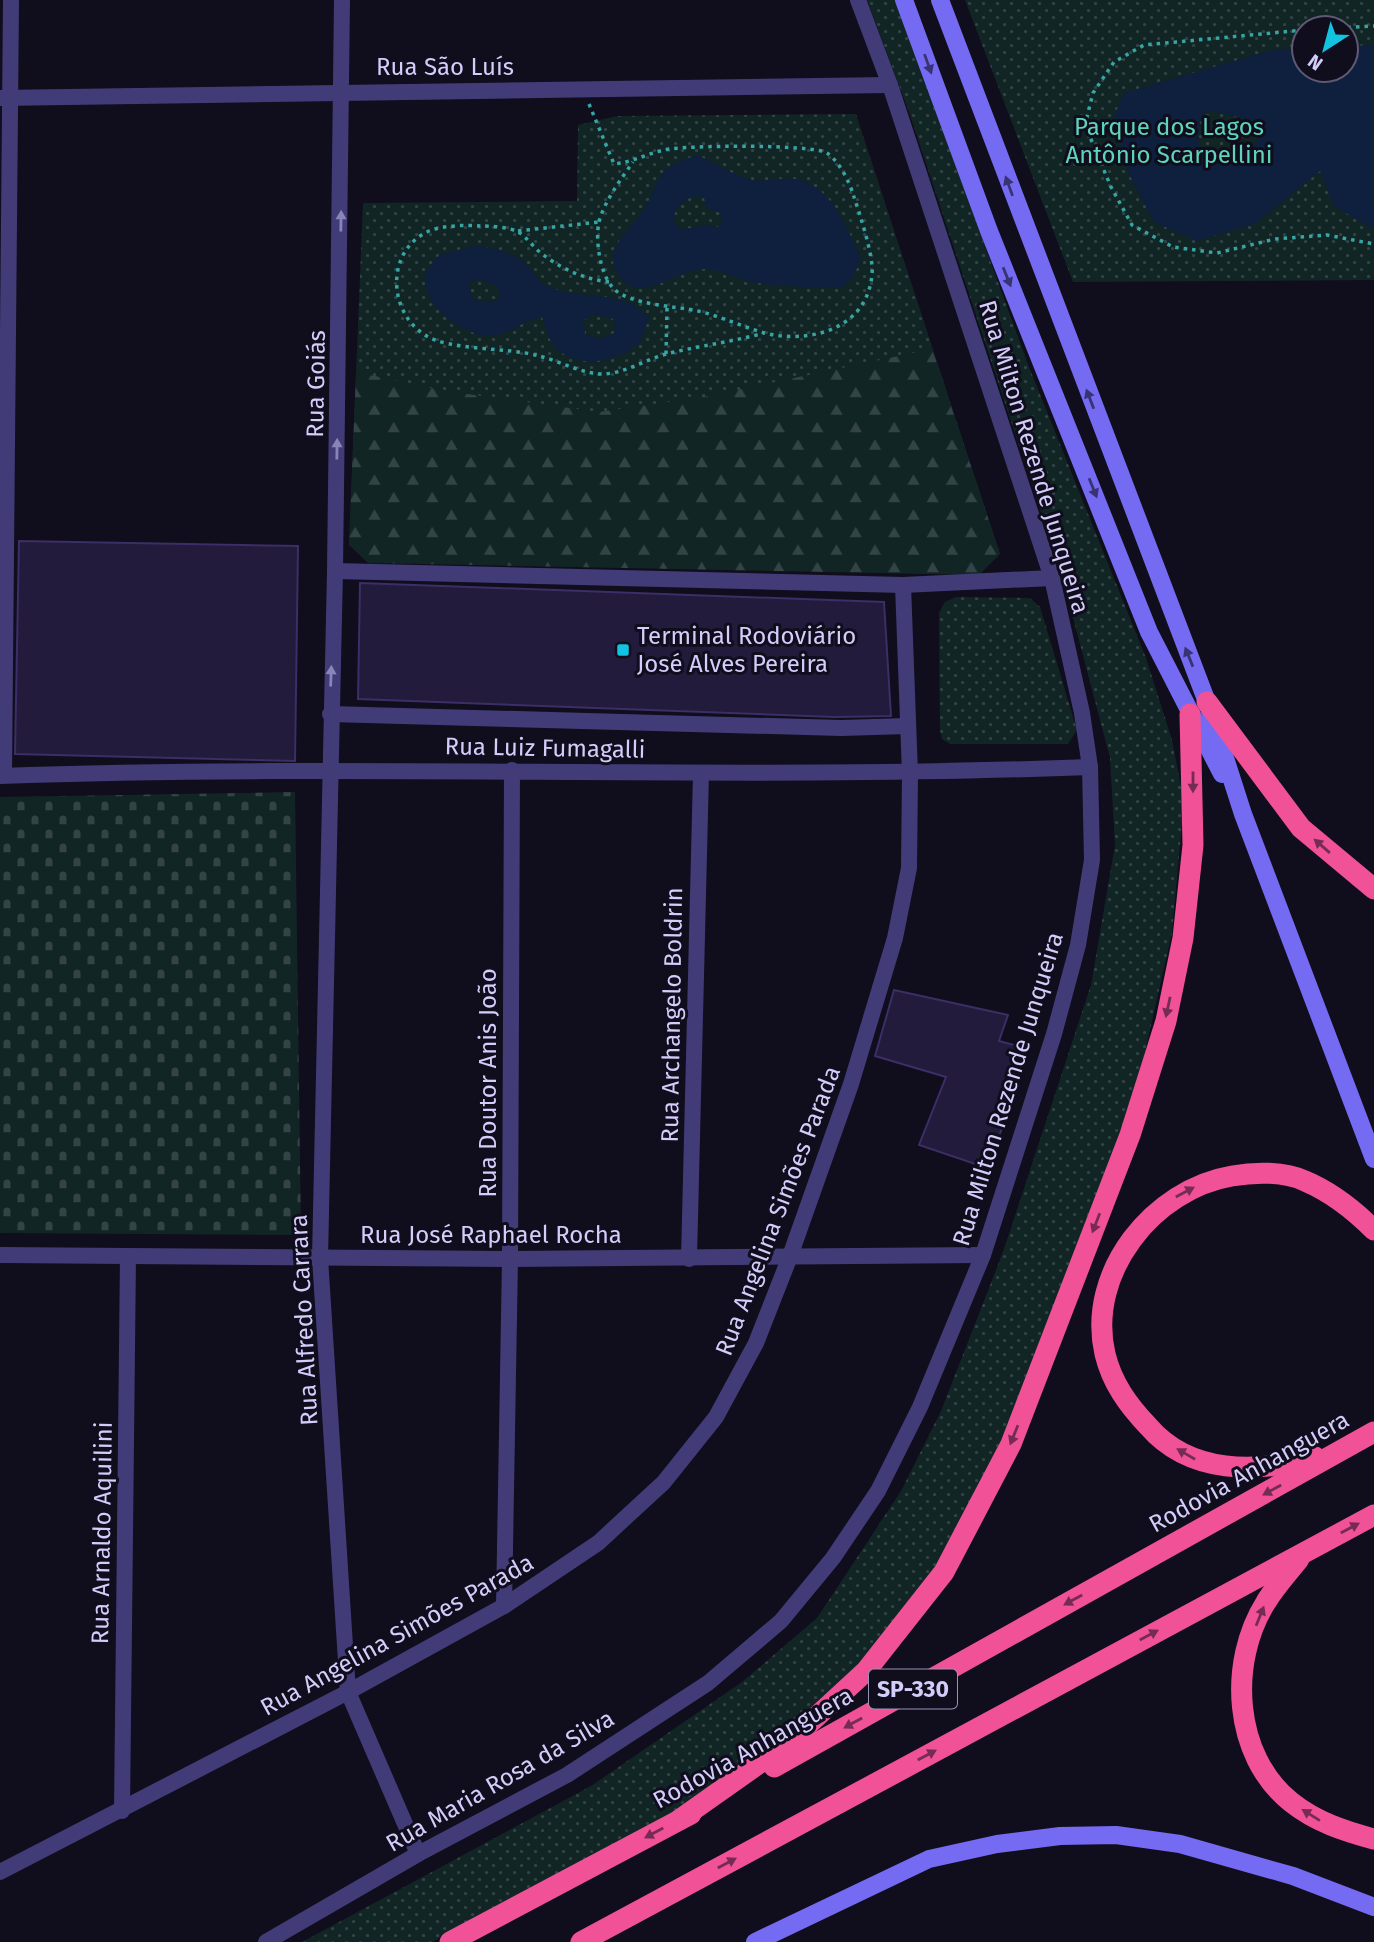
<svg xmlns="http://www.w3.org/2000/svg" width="1374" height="1942" viewBox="0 0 1374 1942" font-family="'Fira Sans',sans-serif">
<defs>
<pattern id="grass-dots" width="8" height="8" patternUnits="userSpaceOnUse" patternTransform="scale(1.75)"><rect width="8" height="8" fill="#112525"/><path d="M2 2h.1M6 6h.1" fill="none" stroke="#334346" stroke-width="1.8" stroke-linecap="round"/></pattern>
<pattern id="forest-firs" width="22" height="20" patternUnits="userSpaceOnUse" patternTransform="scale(1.75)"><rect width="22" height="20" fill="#112525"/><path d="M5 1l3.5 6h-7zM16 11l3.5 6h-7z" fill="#334346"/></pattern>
<pattern id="cemetery-stones" width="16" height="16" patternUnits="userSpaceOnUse" patternTransform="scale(1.75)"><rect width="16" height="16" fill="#112525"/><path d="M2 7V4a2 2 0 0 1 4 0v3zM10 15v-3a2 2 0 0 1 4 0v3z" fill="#334346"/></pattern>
</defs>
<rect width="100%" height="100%" fill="#100d1c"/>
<g fill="url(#grass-dots)" fill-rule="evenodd">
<path d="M 867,0 L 895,0 L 1029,367 L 1146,658 L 1172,740 L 1184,802 L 1172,933 L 1137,1087 L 1004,1440 L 934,1570 L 862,1665 L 778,1741 L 682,1812 L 432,1942 L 302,1942 L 591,1786 L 742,1682 L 817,1618 L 901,1491 L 941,1411 L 1003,1252 L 1091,985 L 1115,845 L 1110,758 L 1062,576 L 909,112 Z"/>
<path d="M 965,0 L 1374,0 L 1374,280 L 1073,282 ZM 1304,28 L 1346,28 L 1346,70 L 1304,70 Z"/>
<path d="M 856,114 L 1000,554 L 349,545 L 363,203 L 577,201 L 578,125 L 617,116 Z"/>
<path d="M 956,597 L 1030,598 L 1040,607 L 1077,730 L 1068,744 L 950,744 L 942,739 L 940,731 L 939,613 L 945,602 Z"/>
</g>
<path fill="url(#forest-firs)" d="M 932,349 L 1000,554 L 979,575 L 368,563 L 349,545 L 356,372 L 445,391 L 599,412 L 703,397 Z"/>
<path fill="url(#cemetery-stones)" d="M 295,792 L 301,1235 L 0,1233 L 0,797 Z"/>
<g fill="#0f1f3e" fill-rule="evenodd">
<path d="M 1374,45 L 1374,229 L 1335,207 L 1320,171 L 1256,223 L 1197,241 L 1154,222 L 1129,174 L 1113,118 L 1124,93 L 1272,50 L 1304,49 L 1304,70 L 1346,70 L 1346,46 ZM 1210,111 L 1248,119 L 1258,137 L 1256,145 L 1213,165 C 1194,150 1197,136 1202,114 Z"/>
<path d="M 698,155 C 715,164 734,175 752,180 C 767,183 781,177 795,179 C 832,185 848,230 861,259 L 853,277 L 842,288 C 812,287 782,287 752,282 C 736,279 723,270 706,269 C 678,267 636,311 616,271 C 605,250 627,232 639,216 C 664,183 648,170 698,155 ZM 698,196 L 704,198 L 707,209 L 720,212 L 722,224 L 718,227 L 704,225 L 681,230 L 674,222 C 673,208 684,198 698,196 Z"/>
<path d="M 474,246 C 493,247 509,251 525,263 C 533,270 538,282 547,286 C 581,302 623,287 649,318 L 640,343 C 618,360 585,370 559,351 C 549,343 546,329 542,317 C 523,320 509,335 491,336 C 467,337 422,306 425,278 C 426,270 434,261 439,255 ZM 481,279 L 497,287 L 500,294 L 498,300 L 481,302 L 472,298 L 469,282 ZM 593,314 L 613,319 L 616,325 L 614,333 L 601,339 L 585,334 L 583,321 Z"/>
</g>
<g fill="#231b3b" stroke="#3c2e66" stroke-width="2">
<path d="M 19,541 L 298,546 L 295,761 L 15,754 Z"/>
<path d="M 360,583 L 884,602 L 891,716 L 834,717 L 358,699 Z"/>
<path d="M 894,990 L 1008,1015 L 999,1041 L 1018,1046 L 1005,1092 L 1015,1094 L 987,1168 L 919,1145 L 946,1077 L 875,1056 Z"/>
</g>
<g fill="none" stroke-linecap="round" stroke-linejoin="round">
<g stroke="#36a5a3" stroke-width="3.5" stroke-dasharray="3.5 5" stroke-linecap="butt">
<path d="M 1339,28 L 1374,26"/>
<path d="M 1304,30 L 1144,45 L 1114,62 L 1093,93 L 1085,125 L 1111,187 L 1132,225 L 1173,247 L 1217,253 L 1275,239 L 1327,235 L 1374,244"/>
<path d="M 589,104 L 614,164 C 633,162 646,154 664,150 C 684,145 813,144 827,153 C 840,162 850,183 854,197 C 860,215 874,257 872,274 C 868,325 818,342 774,335 C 748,330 724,317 698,311 C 676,306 629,305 613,288 C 600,274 595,240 599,222 C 604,202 621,179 633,162"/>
<path d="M 518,231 L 599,222"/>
<path d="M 609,282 C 584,279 561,269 541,253 C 533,247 527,237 518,232 C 509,227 492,226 481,226 C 466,225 444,225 429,231 C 386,250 387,311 425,335 C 449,351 509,347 539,356 C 560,361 584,375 605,374 C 627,372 645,360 666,354 C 698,346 732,342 764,333"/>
<path d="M 666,354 L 667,308"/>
</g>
<g stroke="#413c77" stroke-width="16">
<path d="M 342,0 L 335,571 L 320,1258 L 348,1692 L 418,1854"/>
<path d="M 0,98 L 890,85"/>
<path d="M 335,571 L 903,585 L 1052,578"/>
<path d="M 330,714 L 841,728 L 908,726"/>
<path d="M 4,775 L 11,0"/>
<path d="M 0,776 C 363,763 727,781 1090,767"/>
<path d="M 0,1255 L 510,1259 L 983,1255"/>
<path d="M 689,1259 L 701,773"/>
<path d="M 504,1606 L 510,1259 L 512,770"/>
<path d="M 122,1811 L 128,1256"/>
<path d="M 0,1872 L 348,1692 L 504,1606 L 598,1543 L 664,1482 L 716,1417 L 756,1343 L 789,1259 L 851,1084 L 895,938 L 909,868 L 910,774 L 903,585"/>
<path d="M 266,1942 L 418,1854 L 567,1775 L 708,1683 L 781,1621 L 833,1558 L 878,1491 L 920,1407 L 983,1255 L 1054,1034 L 1078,945 L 1092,860 L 1090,767 L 1082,713 L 1052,578 L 890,85 L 858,0"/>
</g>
<g stroke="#756bf3" stroke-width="18">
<path d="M 904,0 L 989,231 L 1149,632 L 1222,774"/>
<path d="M 940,0 L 1207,702 L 1243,814 L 1374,1159"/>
<path d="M 755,1942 L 929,1859 L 997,1844 L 1060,1836 L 1116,1835 L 1180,1844 L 1293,1876 L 1374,1907"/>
</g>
<g stroke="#f15197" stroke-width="21">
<path d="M 1207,702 L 1301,828 L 1374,889"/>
<path d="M 1315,1457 C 1257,1473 1190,1475 1148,1426 C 1128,1405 1112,1383 1105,1354 C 1086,1272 1154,1189 1232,1176 C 1254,1172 1284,1171 1305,1181 C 1331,1192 1354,1210 1374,1230"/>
<path d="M 1299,1559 C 1288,1573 1275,1587 1266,1602 C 1228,1662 1233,1756 1291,1802 C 1316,1822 1344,1831 1374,1839"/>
<path d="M 774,1767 L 1374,1432"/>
<path d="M 679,1820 L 788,1743 L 866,1671 L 944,1572 L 1011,1444 L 1130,1135 L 1166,1021 L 1183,938 L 1193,845 L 1190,714"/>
<path d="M 450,1942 L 691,1814"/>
<path d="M 581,1942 L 1374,1515"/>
</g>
</g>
<defs><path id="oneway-solid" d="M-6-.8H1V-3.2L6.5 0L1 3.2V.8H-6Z" transform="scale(1.75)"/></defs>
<g fill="#383372">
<use href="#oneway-solid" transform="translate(928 64) rotate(70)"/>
<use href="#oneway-solid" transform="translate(1009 186) rotate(-110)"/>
<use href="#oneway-solid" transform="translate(1007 277) rotate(68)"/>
<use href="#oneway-solid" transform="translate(1090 399) rotate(-111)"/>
<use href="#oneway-solid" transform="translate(1093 488) rotate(68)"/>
<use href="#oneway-solid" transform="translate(1189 657) rotate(-112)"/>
</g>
<g fill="#8a84b9">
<use href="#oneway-solid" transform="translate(341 221) rotate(-89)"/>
<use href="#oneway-solid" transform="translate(337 449) rotate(-89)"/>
<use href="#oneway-solid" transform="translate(331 676) rotate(-88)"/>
</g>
<g fill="#752c53">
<use href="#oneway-solid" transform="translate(1193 782) rotate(90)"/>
<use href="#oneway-solid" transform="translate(1322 846) rotate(-139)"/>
<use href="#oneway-solid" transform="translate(1168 1007) rotate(102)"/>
<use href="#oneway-solid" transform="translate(1185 1192) rotate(-28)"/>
<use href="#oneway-solid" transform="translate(1096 1223) rotate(111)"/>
<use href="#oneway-solid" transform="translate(1014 1435) rotate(112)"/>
<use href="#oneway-solid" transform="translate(1186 1454) rotate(-150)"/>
<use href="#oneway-solid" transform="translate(1272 1490) rotate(151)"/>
<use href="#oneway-solid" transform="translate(1350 1528) rotate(-28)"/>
<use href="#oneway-solid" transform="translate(1073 1600) rotate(151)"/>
<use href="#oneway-solid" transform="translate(1260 1616) rotate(-68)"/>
<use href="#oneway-solid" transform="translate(1149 1635) rotate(-28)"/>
<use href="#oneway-solid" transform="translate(853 1723) rotate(151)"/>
<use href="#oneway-solid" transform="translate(927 1755) rotate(-28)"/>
<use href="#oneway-solid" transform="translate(1311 1815) rotate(-148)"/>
<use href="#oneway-solid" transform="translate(654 1833) rotate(152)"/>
<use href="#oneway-solid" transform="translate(727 1863) rotate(-28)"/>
</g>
<rect fill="#12c3e1" stroke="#100d1c" stroke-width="2.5" x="616" y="643" width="14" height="14" rx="3.5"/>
<g text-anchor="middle" stroke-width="6" stroke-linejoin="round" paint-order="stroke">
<rect fill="#100d1c" stroke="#9993b8" stroke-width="2" x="869" y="1669.5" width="88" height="39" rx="5"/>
<g font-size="23" font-weight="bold" fill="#d4ccfb">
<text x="913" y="1697">SP-330</text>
</g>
<g font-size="24" fill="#d4ccfb" stroke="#100d1c">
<text x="445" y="75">Rua São Luís</text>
<text transform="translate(316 384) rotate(-89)" y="8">Rua Goiás</text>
<text transform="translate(1034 457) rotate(73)" y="8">Rua Milton Rezende Junqueira</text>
<text transform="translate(545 748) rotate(1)" y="8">Rua Luiz Fumagalli</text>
<text transform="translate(672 1015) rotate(-89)" y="8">Rua Archangelo Boldrin</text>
<text transform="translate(488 1083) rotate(-90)" y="8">Rua Doutor Anis João</text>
<text transform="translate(1008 1089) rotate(-73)" y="8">Rua Milton Rezende Junqueira</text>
<text transform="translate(778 1211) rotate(-69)" y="8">Rua Angelina Simões Parada</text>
<text x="491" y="1243">Rua José Raphael Rocha</text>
<text transform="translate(304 1320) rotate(-93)" y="8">Rua Alfredo Carrara</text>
<text transform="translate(1249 1472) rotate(-29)" y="8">Rodovia Anhanguera</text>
<text transform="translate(102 1533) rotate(-89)" y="8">Rua Arnaldo Aquilini</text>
<text transform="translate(397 1635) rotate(-29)" y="8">Rua Angelina Simões Parada</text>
<text transform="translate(753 1748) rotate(-29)" y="8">Rodovia Anhanguera</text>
<text transform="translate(500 1781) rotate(-30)" y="8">Rua Maria Rosa da Silva</text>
</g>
<g font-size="24" fill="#5fd4bc" stroke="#100d1c">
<text x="1169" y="135">Parque dos Lagos<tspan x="1169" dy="28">Antônio Scarpellini</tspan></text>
</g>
<g font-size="24" fill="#d4ccfb" stroke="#100d1c" text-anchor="start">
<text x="637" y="644">Terminal Rodoviário<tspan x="637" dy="28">José Alves Pereira</tspan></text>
</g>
</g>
<g transform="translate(1325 49) rotate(216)"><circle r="33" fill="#100d1c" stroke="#5e5975" stroke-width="2"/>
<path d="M0-5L12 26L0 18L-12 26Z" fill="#12c3e1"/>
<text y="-10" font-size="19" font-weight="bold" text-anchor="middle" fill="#d4ccfb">N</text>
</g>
</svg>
